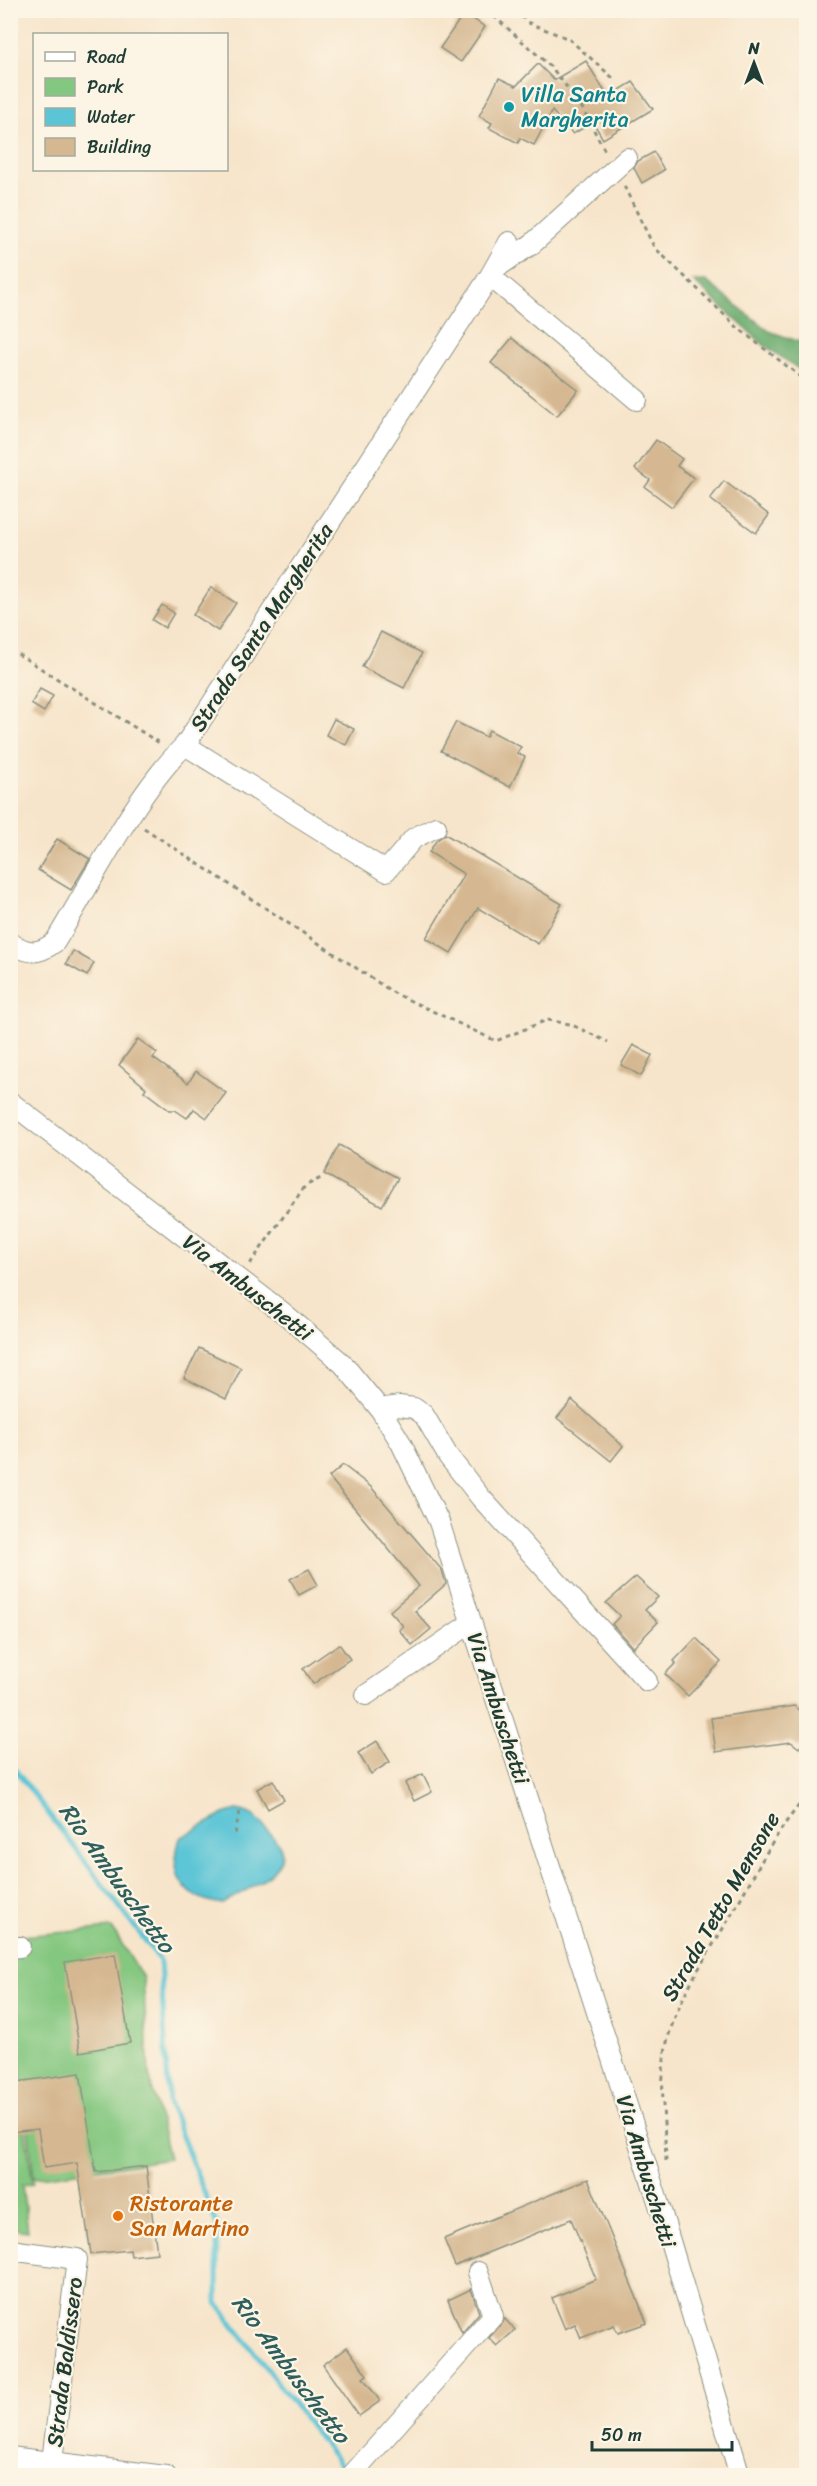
<svg xmlns="http://www.w3.org/2000/svg" width="817" height="2486" viewBox="0 0 817 2486" font-family="Sriracha,sans-serif">
<rect width="100%" height="100%" fill="#fcf5e5"/>
<filter id="ink" filterUnits="userSpaceOnUse"><feTurbulence type="fractalNoise" baseFrequency=".0167" numOctaves="2"/><feDisplacementMap in="SourceGraphic" scale="12" xChannelSelector="R" yChannelSelector="G"/><feConvolveMatrix kernelMatrix="1 2 1 2 8 2 1 2 1" color-interpolation-filters="sRGB"/></filter>
<filter id="wash" filterUnits="userSpaceOnUse"><feTurbulence type="fractalNoise" baseFrequency=".008" numOctaves="4" result="noise"/><feDisplacementMap in="SourceGraphic" scale="24" xChannelSelector="R" yChannelSelector="G"/><feGaussianBlur stdDeviation="1.35" result="paint"/><feColorMatrix in="noise" values="0 0 0 0 0 0 0 0 0 0 0 0 0 0 0 0 0 1.4 0 .05"/><feComposite in="paint" operator="in"/></filter>
<g filter="url(#wash)">
<rect width="100%" height="100%" fill="#f7e5cb"/>
<g fill="#84c780" stroke="#52825a" stroke-width="1.5">
<path d="M 112,1928 L 143,1978 L 149,2074 L 169,2159 L 34,2178 L 15,2028 L 11,2028 L 11,1937 Z"/>
<path d="M 25,2130 L 33,2183 L 22,2185 L 28,2231 L 10,2228 L 11,2132 Z"/>
</g>
<path fill="#6bac6e" stroke="#457451" stroke-width="1.5" d="M 693,281 L 706,281 L 769,331 L 806,344 L 806,374 L 765,346 Z"/>
<path fill="#5bc5d6" stroke="#3d8185" stroke-width="1.5" d="M 237,1810 C 254,1813 260,1820 270,1834 C 273,1838 280,1844 281,1849 C 288,1872 238,1894 222,1904 C 183,1898 168,1877 180,1838 L 224,1814 Z"/>
<g fill="none" stroke-linecap="round" stroke-linejoin="round">
<path stroke="#5bc5d6" stroke-width="5" d="M 10,1763 L 160,1960 L 169,2103 L 217,2225 L 217,2303 L 347,2474"/>
</g>
<g id="blocks">
<g fill="#d5b891">
<path d="M 464,13 L 485,27 L 461,62 L 440,48 Z"/>
<path d="M 586,61 L 608,97 L 633,82 L 653,109 L 603,139 L 593,122 L 573,134 L 552,111 L 534,145 L 520,138 L 518,143 L 489,128 L 492,123 L 479,116 L 499,78 L 516,86 L 538,64 L 554,80 Z"/>
<path d="M 654,152 L 664,170 L 642,183 L 634,168 L 638,161 Z"/>
<path d="M 512,338 L 578,390 L 557,416 L 491,363 Z"/>
<path d="M 656,440 L 682,459 L 677,466 L 694,478 L 672,507 L 645,487 L 650,480 L 635,469 Z"/>
<path d="M 724,481 L 769,515 L 756,533 L 710,499 Z"/>
<path d="M 211,587 L 236,603 L 218,631 L 193,615 Z"/>
<path d="M 162,605 L 174,613 L 165,628 L 152,620 Z"/>
<path d="M 381,632 L 422,653 L 404,688 L 362,667 Z"/>
<path d="M 40,689 L 53,696 L 44,712 L 31,704 Z"/>
<path d="M 334,719 L 354,729 L 346,745 L 326,735 Z"/>
<path d="M 456,722 L 486,737 L 489,730 L 521,747 L 517,753 L 525,757 L 510,787 L 441,751 Z"/>
<path d="M 445,834 L 562,904 L 538,944 L 478,908 L 451,953 L 426,938 L 464,874 L 429,852 L 436,841 Z"/>
<path d="M 57,839 L 90,859 L 71,890 L 38,870 Z"/>
<path d="M 73,951 L 94,963 L 87,976 L 66,964 Z"/>
<path d="M 138,1039 L 157,1053 L 153,1058 L 188,1083 L 196,1071 L 226,1093 L 207,1118 L 194,1109 L 187,1118 L 175,1110 L 169,1110 L 144,1091 L 146,1088 L 119,1065 Z"/>
<path d="M 633,1045 L 652,1055 L 641,1076 L 621,1065 Z"/>
<path d="M 339,1145 L 398,1178 L 382,1206 L 324,1174 Z"/>
<path d="M 199,1348 L 241,1368 L 226,1399 L 184,1378 Z"/>
<path d="M 572,1400 L 623,1446 L 611,1461 L 557,1418 Z"/>
<path d="M 343,1465 L 371,1487 L 442,1570 L 446,1584 L 415,1611 L 431,1629 L 412,1645 L 399,1630 L 403,1626 L 390,1611 L 419,1586 L 329,1477 Z"/>
<path d="M 309,1569 L 318,1585 L 299,1595 L 290,1579 Z"/>
<path d="M 636,1577 L 658,1597 L 645,1610 L 658,1622 L 633,1648 L 612,1624 L 620,1616 L 606,1603 Z"/>
<path d="M 696,1638 L 721,1662 L 688,1696 L 665,1674 L 676,1663 L 674,1661 Z"/>
<path d="M 339,1644 L 350,1659 L 313,1684 L 303,1669 Z"/>
<path d="M 794,1706 L 807,1715 L 807,1738 L 799,1748 L 791,1742 L 716,1752 L 711,1718 Z"/>
<path d="M 377,1741 L 390,1762 L 371,1774 L 358,1753 Z"/>
<path d="M 423,1774 L 432,1792 L 414,1801 L 405,1783 Z"/>
<path d="M 273,1780 L 284,1800 L 268,1809 L 257,1789 Z"/>
<path d="M 115,1954 L 130,2043 L 80,2052 L 65,1962 Z"/>
<path d="M 80,2073 L 96,2172 L 146,2166 L 157,2253 L 131,2256 L 130,2250 L 91,2254 L 77,2163 L 44,2168 L 38,2129 L 10,2132 L 10,2083 Z"/>
<path d="M 588,2179 L 647,2323 L 618,2333 L 614,2325 L 581,2338 L 575,2324 L 565,2329 L 552,2298 L 596,2279 L 571,2219 L 455,2266 L 444,2239 Z"/>
<path d="M 471,2289 L 479,2313 L 462,2333 L 448,2300 Z"/>
<path d="M 505,2319 L 515,2330 L 497,2346 L 489,2338 Z"/>
<path d="M 347,2347 L 367,2375 L 363,2378 L 380,2401 L 359,2416 L 323,2365 Z"/>
</g>
</g>
</g>
<g filter="url(#ink)">
<use href="#blocks" fill-opacity="0" stroke="#8b9180" stroke-width="1.5"/>
<g fill="none" stroke-linecap="round" stroke-linejoin="round">
<g stroke="#8b9180" stroke-width="22">
<g id="minor">
<path d="M 496,268 L 532,244 L 627,158"/>
<path d="M 490,276 L 637,400"/>
<path d="M 185,745 L 386,871 L 414,838 L 436,827"/>
<path d="M 10,943 C 29,954 38,955 55,942 C 92,882 135,794 185,745 L 490,276 L 509,242"/>
<path d="M 10,1102 L 286,1315 L 343,1364 L 380,1409 L 401,1443 L 439,1522 L 662,2214 L 740,2476"/>
<path d="M 380,1409 L 399,1406 L 414,1408 L 424,1415 L 448,1456 L 481,1498 L 647,1681"/>
<path d="M 366,1695 L 471,1623"/>
<path d="M 10,1948 L 20,1947"/>
<path d="M 10,2250 L 77,2259 L 52,2461"/>
<path d="M 10,2457 L 166,2476"/>
<path d="M 351,2476 L 493,2316 L 478,2272"/>
</g>
</g>
<g stroke="#8b9180" stroke-width="3" stroke-dasharray="4.5 4.5" stroke-linecap="butt">
<path d="M 487,10 L 552,68 L 580,104 L 605,151"/>
<path d="M 514,10 L 529,23 L 569,39 L 613,78"/>
<path d="M 624,186 L 654,247 L 738,328 L 806,381"/>
<path d="M 10,649 L 161,744"/>
<path d="M 806,698 L 802,712 L 806,715"/>
<path d="M 144,828 L 394,993 L 496,1041 L 547,1020 L 570,1024 L 608,1042"/>
<path d="M 250,1264 L 305,1186 L 323,1177"/>
<path d="M 235,1834 L 240,1811"/>
<path d="M 666,2161 C 665,2124 659,2084 666,2047 C 676,1999 708,1954 733,1912 C 755,1873 776,1831 806,1797"/>
</g>
<use href="#minor" stroke="#fff" stroke-width="20"/>
</g>
</g>
<circle fill="#0f9aa8" stroke="#fcf5e5" stroke-width="2" cx="509" cy="107" r="6"/>
<circle fill="#e8710a" stroke="#fcf5e5" stroke-width="2" cx="118" cy="2216" r="6"/>
<g text-anchor="middle" stroke-width="4.5" stroke-linejoin="round" paint-order="stroke">
<g font-size="22" fill="#0d838f" stroke="#fcf5e5" text-anchor="start">
<text x="521" y="102">Villa Santa<tspan x="521" dy="25">Margherita</tspan></text>
</g>
<g font-size="22" fill="#1f3d34" stroke="#fcf5e5">
<text transform="translate(261 627) rotate(-57)" y="8">Strada Santa Margherita</text>
<text transform="translate(248 1287) rotate(38)" y="8">Via Ambuschetti</text>
<text transform="translate(499 1708) rotate(72)" y="8">Via Ambuschetti</text>
<text transform="translate(720 1906) rotate(-60)" y="8">Strada Tetto Mensone</text>
<text transform="translate(647 2171) rotate(73)" y="8">Via Ambuschetti</text>
<text transform="translate(64 2362) rotate(-83)" y="8">Strada Baldissero</text>
</g>
<g font-size="22" fill="#c56008" stroke="#fcf5e5" text-anchor="start">
<text x="130" y="2211">Ristorante<tspan x="130" dy="25">San Martino</tspan></text>
</g>
<g font-size="24" font-style="italic" fill="#2e5f5c" stroke="#fcf5e5">
<text transform="translate(117 1878) rotate(54)" y="8">Rio Ambuschetto</text>
<text transform="translate(291 2369) rotate(53)" y="8">Rio Ambuschetto</text>
</g>
</g>
<rect width="817" height="2486" fill="none" stroke="#fcf5e5" stroke-width="36"/>
<rect x="33" y="33" width="195" height="138" fill="#fcf5e5" stroke="#a4ab9e" stroke-width="1.5"/>
<rect x="45" y="52" width="30" height="9" fill="#ffffff" stroke="#a4ab9e" stroke-width="1.5"/>
<text x="87" y="63" font-size="18" fill="#1f3d34">Road</text>
<rect x="45" y="78" width="30" height="18" fill="#84c780" stroke="#a4ab9e" stroke-width="1.5"/>
<text x="87" y="93" font-size="18" fill="#1f3d34">Park</text>
<rect x="45" y="108" width="30" height="18" fill="#5bc5d6" stroke="#a4ab9e" stroke-width="1.5"/>
<text x="87" y="123" font-size="18" fill="#1f3d34">Water</text>
<rect x="45" y="138" width="30" height="18" fill="#d5b891" stroke="#a4ab9e" stroke-width="1.5"/>
<text x="87" y="153" font-size="18" fill="#1f3d34">Building</text>
<g transform="translate(754 63)" stroke="#fcf5e5" stroke-width="4.5" paint-order="stroke">
<path d="M0-4.5L10 22L0 15L-10 22Z" fill="#1f3d34"/>
<text y="-9" font-size="16" font-weight="bold" text-anchor="middle" fill="#1f3d34">N</text>
</g>
<path d="M592 2441v9h140v-9" fill="none" stroke="#1f3d34" stroke-width="3"/>
<text x="601" y="2441" font-size="18" fill="#1f3d34" stroke="#fcf5e5" stroke-width="4.5" paint-order="stroke">50 m</text>
</svg>
